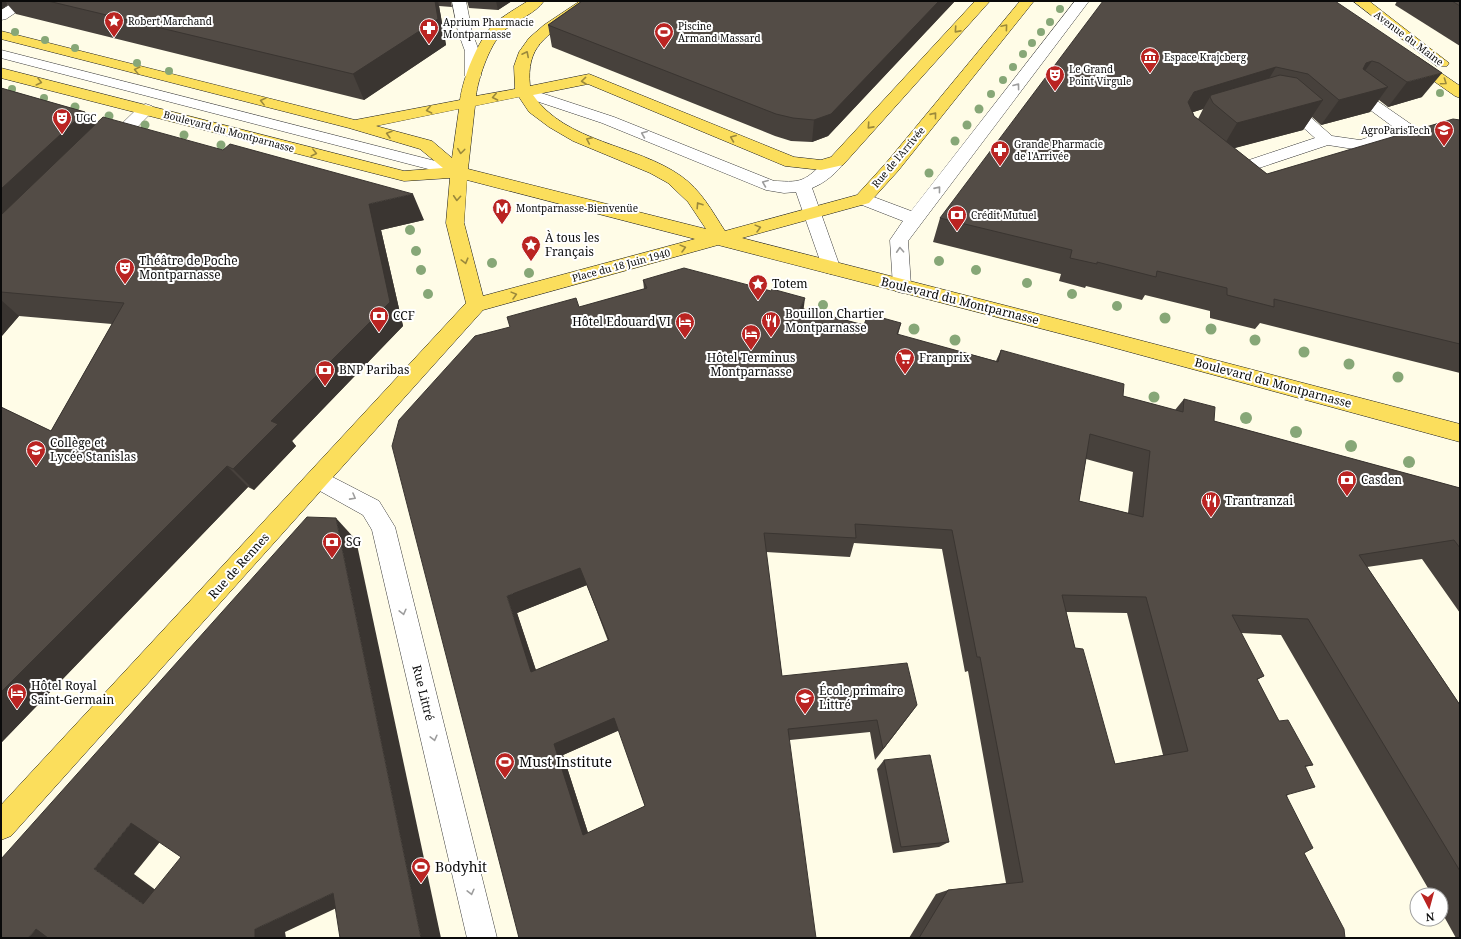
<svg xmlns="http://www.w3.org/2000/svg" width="1461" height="939" viewBox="0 0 1461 939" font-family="'Noto Serif',serif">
<rect width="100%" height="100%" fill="#fffce7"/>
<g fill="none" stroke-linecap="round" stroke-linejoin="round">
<g stroke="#3d3d3d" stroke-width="1">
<g id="minor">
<path d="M 16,1 L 33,1 L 6,19 L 1,20 L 1,10 Z"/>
<path d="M 452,1 L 466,1 L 472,32 L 479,51 L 481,76 L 478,79 L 468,79 L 465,76 L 465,51 L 458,32 Z"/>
<path d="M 1075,1 L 1089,1 L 908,241 L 911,286 L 909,291 L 902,293 L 895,291 L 893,286 L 890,240 L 903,221 L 857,203 L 854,199 L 857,195 L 863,193 L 911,211 Z"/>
<path d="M 1,50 L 459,167 L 465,168 L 467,172 L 465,176 L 459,177 L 1,58 Z"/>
<path d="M 523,87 L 614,117 L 774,181 C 783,181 794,183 803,179 C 817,173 827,153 843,157 L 845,161 C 838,172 825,183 812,188 L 840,267 L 838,272 L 831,274 L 824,272 L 796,192 L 784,193 L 766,190 L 602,123 L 518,95 L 515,92 L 518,89 Z"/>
<path d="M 1355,87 L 1360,89 L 1415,127 L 1444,135 L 1460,130 L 1460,140 L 1445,145 L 1409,136 L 1360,150 L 1328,145 L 1247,172 L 1219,167 L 1217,163 L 1219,159 L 1225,158 L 1246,161 L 1315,138 L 1279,106 L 1277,103 L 1279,100 L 1291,100 L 1332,136 L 1360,140 L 1396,129 L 1350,95 L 1347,92 L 1350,89 Z"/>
<path d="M 146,104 L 152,106 L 154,109 L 152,112 L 116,149 L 110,150 L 104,149 L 102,145 L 104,141 L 140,106 Z"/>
<path d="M 319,470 L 379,501 L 395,527 L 497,938 L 467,938 L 372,530 L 363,515 L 311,486 L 308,479 L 311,472 Z"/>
</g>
</g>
<g stroke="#1b1b1b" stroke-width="1">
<g id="major">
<path d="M 528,1 L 544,1 C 536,13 517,20 506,29 C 491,40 478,78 476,96 L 515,89 L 514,66 L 519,52 L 529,38 L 544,25 L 580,1 L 596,1 C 591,8 583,12 576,16 C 546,36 526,46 530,86 L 589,74 L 594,76 L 794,157 L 821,160 L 831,157 L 975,1 L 990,1 L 843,165 L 821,170 L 785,166 L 588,84 L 533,95 C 566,143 636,144 681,176 C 701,190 712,211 725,231 L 857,195 L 886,163 L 1020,1 L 1034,1 L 898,171 L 869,203 L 742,238 L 1093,328 L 1460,424 L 1460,442 L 1093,342 L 718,245 L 483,310 L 11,836 L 1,840 L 1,805 L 466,303 L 446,223 L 450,178 L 404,181 L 1,78 L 1,68 L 404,171 L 443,168 L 420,149 L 349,128 L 1,39 L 1,31 L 355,120 L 460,100 C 463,77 478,40 494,24 C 504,15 517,8 528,1 ZM 519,97 L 529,112 L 549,127 L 573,141 L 650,173 L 668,183 L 688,202 L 706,229 L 468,169 L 475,106 ZM 459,109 L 452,158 L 432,141 L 376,126 ZM 467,180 L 695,239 L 483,296 L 464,223 Z"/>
<path d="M 1353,1 L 1369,1 L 1449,63 L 1447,66 L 1437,66 Z"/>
<path d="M 1413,56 L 1418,57 L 1460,86 L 1460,98 L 1455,96 L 1408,63 L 1406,60 L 1408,57 Z"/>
</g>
</g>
<use href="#minor" fill="#fff" fill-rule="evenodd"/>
<use href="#major" fill="#fbde5c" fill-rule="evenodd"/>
</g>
<g fill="#87a777">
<circle cx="1060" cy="9" r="4"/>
<circle cx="1050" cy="22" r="4"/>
<circle cx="15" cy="32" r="4"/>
<circle cx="1041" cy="32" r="4"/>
<circle cx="45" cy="40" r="4"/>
<circle cx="1032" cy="43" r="4"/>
<circle cx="75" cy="48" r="4"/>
<circle cx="1023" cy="54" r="4"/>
<circle cx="137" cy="63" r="4"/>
<circle cx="1013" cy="67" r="4"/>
<circle cx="169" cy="71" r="4"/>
<circle cx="1003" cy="80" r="4"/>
<circle cx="12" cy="89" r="4"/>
<circle cx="1440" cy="93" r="4"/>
<circle cx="991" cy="94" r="4"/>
<circle cx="44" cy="98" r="4"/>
<circle cx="75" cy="107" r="4.5"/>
<circle cx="979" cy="109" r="4.5"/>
<circle cx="109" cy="116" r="4.5"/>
<circle cx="145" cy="125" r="4.5"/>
<circle cx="967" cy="125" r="4.5"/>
<circle cx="184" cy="135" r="4.5"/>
<circle cx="955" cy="141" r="4.5"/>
<circle cx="221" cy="145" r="4.5"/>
<circle cx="929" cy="173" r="4.5"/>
<circle cx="410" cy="230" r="5"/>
<circle cx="416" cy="251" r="5"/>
<circle cx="939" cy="261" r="5"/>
<circle cx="492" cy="263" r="5"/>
<circle cx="421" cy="270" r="5"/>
<circle cx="976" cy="270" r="5"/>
<circle cx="529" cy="273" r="5"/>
<circle cx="1027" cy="283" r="5"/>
<circle cx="428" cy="294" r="5"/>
<circle cx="1072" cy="294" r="5"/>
<circle cx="823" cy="305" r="5"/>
<circle cx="1117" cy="306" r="5"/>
<circle cx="1165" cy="318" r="5.5"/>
<circle cx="914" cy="329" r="5.5"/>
<circle cx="1211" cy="329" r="5.5"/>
<circle cx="955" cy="340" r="5.5"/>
<circle cx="1255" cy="340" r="5.5"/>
<circle cx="1304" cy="352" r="5.5"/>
<circle cx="1349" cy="364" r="5.5"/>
<circle cx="1398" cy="377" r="5.5"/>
<circle cx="1154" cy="397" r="5.5"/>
<circle cx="1246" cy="418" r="6"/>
<circle cx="1296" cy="432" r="6"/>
<circle cx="1351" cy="446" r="6"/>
<circle cx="1409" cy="462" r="6"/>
</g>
<g fill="#47413c" fill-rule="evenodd">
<path d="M 1,1 L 451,1 L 452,7 L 439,6 L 446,45 L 364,100 L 16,14 L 8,5 Z"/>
<path d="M 467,1 L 512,1 L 498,10 L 469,8 Z"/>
<path d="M 582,1 L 955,1 L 828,136 L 812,142 L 791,141 L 775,136 L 552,47 L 548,25 Z"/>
<path d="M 1335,1 L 1422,97 L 1388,107 L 1379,100 L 1370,112 L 1321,125 L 1312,117 L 1303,130 L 1234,148 L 1267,174 L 1460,120 L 1460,373 L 1260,323 L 1255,329 L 1210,318 L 1210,311 L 1145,295 L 1142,300 L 1086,286 L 1085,288 L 1059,281 L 1061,274 L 933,242 L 940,218 ZM 1203,109 L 1198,119 L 1194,116 L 1193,112 Z"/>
<path d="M 1397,1 L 1460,1 L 1460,46 L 1395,5 Z"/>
<path d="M 1,88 L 85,112 L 95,125 L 424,220 L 381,230 L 403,326 L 292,441 L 296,446 L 254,490 L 248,487 L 1,743 L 1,407 L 51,431 L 112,324 L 19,316 L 1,337 Z"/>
<path d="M 643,280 L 804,309 L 864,325 L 901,323 L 898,335 L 996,361 L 1001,350 L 1123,396 L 1175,410 L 1184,399 L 1214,421 L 1460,488 L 1460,613 L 1422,559 L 1367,567 L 1460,705 L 1460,938 L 1456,938 L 1441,911 L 1441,895 L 1432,895 L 1281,635 L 1241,633 L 1264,676 L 1257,680 L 1279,721 L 1313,765 L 1305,767 L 1287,796 L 1304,853 L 1345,938 L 909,938 L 936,894 L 948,890 L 1006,883 L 968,671 L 965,672 L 942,549 L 854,543 L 850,557 L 766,552 L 782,676 L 917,705 L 875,760 L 870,732 L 790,740 L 519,938 L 510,327 L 644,289 ZM 1086,459 L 1133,472 L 1128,513 L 1079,501 ZM 587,585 L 608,641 L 536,670 L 517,613 ZM 1066,612 L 1127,613 L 1163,755 L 1115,764 L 1075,648 ZM 619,730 L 645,806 L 588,833 L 563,755 Z"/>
<path d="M 884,760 L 949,842 L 939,847 L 893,853 L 877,769 Z"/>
</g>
<g fill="#3a3531">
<path d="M 1,1 L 5,1 L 8,5 L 1,10 Z"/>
<path d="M 435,1 L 438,1 L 439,6 L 446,45 L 364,100 L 353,74 Z"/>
<path d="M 496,1 L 512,1 L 498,10 Z"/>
<path d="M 939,1 L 955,1 L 828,136 L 812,142 L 814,120 Z"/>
<path d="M 1372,61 L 1354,86 L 1366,63 Z"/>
<path d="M 1276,67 L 1261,92 L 1210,97 L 1203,109 L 1181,116 L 1194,92 Z"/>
<path d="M 1442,73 L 1422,97 L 1388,107 L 1407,82 Z"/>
<path d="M 1388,87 L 1370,112 L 1321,125 L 1339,100 Z"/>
<path d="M 1323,100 L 1303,130 L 1220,152 L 1237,123 Z"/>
<path d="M 85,112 L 105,138 L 1,239 L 1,189 Z"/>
<path d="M 413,194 L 424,220 L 381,230 L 403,326 L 292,441 L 296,446 L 254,490 L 233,469 L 271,421 L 369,204 Z"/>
<path d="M 805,298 L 802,322 L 800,308 Z"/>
<path d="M 1,300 L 19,316 L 1,337 Z"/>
<path d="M 227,466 L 248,487 L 1,743 L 1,692 Z"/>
<path d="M 336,518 L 356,540 L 441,938 L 421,938 Z"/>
<path d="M 580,568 L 587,585 L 517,613 L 541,686 L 531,672 L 507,596 Z"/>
<path d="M 917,705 L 908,717 L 875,760 L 883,749 Z"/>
<path d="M 614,718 L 620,730 L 563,755 L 591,842 L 583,835 L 554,744 Z"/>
<path d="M 131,823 L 168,832 L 134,874 L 180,908 L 143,904 L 94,869 Z"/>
<path d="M 333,893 L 358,898 L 285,932 L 286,938 L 255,938 L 255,929 Z"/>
<path d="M 36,929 L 75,938 L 28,938 Z"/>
</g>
<g fill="#534c46" stroke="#3a3531" fill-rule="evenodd">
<path d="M 48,1 L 435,1 L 438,19 L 353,74 Z"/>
<path d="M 582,1 L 939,1 L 831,114 L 814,120 L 793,118 L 776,114 L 548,25 Z"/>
<path d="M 1103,1 L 1335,1 L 1442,73 L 1407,82 L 1379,63 L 1372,61 L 1366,63 L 1363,69 L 1388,87 L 1339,100 L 1308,74 L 1276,67 L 1194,92 L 1188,102 L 1194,116 L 1267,174 L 1453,119 L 1460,120 L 1460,344 L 1274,299 L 1274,307 L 1227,295 L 1227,288 L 1157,271 L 1156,277 L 1097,262 L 1097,264 L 1070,258 L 1072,250 L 940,218 Z"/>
<path d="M 1452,1 L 1460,1 L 1460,6 Z"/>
<path d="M 1280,75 L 1297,78 L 1323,100 L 1237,123 L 1213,103 L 1210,97 L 1211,95 Z"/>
<path d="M 1,88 L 85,112 L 1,189 Z"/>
<path d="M 103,117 L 223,150 L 230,144 L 413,194 L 369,204 L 390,302 L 271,421 L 278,424 L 233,469 L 227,466 L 1,692 L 1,407 L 51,431 L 124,303 L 1,292 L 1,215 Z"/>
<path d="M 684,268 L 771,291 L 772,289 L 805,298 L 800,308 L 864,325 L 868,314 L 901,323 L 897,334 L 998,362 L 1001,350 L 1124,384 L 1123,396 L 1183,412 L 1184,399 L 1215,407 L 1214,421 L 1460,488 L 1460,548 L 1454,540 L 1359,555 L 1460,705 L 1460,871 L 1308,619 L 1232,615 L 1264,676 L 1257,679 L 1279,721 L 1288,720 L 1313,765 L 1305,766 L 1315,787 L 1286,795 L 1313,848 L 1304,853 L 1344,929 L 1345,938 L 919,938 L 948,890 L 1023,882 L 980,657 L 977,657 L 952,530 L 855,524 L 856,538 L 764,533 L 782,676 L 907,663 L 917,705 L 883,749 L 877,720 L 788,729 L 816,938 L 519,938 L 392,446 L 399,420 L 475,336 L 510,327 L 507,317 L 576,298 L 579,307 L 647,288 L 643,280 ZM 1090,434 L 1150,451 L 1143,517 L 1079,501 ZM 580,568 L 609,640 L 531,672 L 507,596 ZM 1062,595 L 1146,597 L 1188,751 L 1115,764 L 1083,649 L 1075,648 ZM 614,718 L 645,806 L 583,835 L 554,744 Z"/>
<path d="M 307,517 L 336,518 L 421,938 L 340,938 L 333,893 L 255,929 L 255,938 L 48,938 L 36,929 L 28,938 L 1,938 L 1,859 ZM 131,823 L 181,857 L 143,904 L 94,869 Z"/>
<path d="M 930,755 L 949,842 L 901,847 L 884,760 Z"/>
</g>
<defs><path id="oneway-chevron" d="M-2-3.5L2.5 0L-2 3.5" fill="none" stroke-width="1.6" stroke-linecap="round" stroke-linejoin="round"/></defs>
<g stroke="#9b893b">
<use href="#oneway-chevron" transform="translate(1005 27) rotate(-50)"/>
<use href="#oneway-chevron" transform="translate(957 30) rotate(132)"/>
<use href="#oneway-chevron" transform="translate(526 54) rotate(-63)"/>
<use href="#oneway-chevron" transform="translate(137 70) rotate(-166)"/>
<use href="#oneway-chevron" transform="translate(584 81) rotate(174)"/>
<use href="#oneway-chevron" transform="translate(39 82) rotate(14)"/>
<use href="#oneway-chevron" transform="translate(1444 82) rotate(35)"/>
<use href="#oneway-chevron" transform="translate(495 97) rotate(169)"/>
<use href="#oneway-chevron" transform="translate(263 101) rotate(-166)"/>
<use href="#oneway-chevron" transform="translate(429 110) rotate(169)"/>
<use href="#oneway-chevron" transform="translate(934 115) rotate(-51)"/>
<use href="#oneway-chevron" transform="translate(870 126) rotate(132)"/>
<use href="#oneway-chevron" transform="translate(389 134) rotate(-164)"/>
<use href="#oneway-chevron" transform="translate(733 138) rotate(-158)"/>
<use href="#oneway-chevron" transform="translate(589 140) rotate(-156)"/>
<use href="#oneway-chevron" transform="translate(461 151) rotate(97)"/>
<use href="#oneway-chevron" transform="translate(314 153) rotate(14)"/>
<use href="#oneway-chevron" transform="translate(457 198) rotate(94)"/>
<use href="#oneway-chevron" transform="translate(699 205) rotate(-123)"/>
<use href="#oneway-chevron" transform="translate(758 228) rotate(-15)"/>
<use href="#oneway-chevron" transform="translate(683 248) rotate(-15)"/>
<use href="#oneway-chevron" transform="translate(465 261) rotate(75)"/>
<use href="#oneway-chevron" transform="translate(514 295) rotate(-15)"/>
</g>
<g stroke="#9d9d9d">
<use href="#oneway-chevron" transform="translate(1017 86) rotate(-53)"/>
<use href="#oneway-chevron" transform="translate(644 134) rotate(-158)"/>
<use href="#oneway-chevron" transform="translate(765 183) rotate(-158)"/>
<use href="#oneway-chevron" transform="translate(938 189) rotate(-51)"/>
<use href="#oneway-chevron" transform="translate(900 250) rotate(-93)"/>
<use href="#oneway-chevron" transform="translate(353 497) rotate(29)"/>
<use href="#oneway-chevron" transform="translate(403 612) rotate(76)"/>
<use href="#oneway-chevron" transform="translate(434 738) rotate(76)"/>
<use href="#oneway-chevron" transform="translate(471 892) rotate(76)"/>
</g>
<defs>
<g id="sight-pin" transform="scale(1)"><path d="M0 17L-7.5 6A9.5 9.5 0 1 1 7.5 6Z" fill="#ba2422" stroke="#fff"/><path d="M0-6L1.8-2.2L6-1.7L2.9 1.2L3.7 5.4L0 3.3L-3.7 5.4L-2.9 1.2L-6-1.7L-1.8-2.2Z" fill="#fff"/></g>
<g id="pharmacy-pin" transform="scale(1)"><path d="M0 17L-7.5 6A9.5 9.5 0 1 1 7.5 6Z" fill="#ba2422" stroke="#fff"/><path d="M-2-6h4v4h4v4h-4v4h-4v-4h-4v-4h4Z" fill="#fff"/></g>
<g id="stadium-pin" transform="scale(1)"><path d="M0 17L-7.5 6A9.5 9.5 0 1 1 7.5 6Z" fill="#ba2422" stroke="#fff"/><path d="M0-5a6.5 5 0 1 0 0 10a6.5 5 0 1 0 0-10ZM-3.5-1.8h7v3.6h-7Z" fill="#fff"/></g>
<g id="museum-pin" transform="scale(1)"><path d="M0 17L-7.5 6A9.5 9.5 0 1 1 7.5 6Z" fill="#ba2422" stroke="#fff"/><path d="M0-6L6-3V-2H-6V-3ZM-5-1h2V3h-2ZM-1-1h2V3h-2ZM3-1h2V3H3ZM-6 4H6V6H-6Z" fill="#fff"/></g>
<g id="theatre-pin" transform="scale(1)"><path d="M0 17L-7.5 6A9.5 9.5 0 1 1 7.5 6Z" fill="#ba2422" stroke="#fff"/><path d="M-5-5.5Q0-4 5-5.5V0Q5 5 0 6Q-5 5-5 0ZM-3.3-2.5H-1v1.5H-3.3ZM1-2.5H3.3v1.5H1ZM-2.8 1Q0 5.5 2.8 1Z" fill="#fff"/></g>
<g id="university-pin" transform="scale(1)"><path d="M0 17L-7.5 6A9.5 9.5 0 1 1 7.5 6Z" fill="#ba2422" stroke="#fff"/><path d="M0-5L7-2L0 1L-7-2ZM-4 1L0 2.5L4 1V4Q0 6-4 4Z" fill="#fff"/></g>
<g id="metro-pin" transform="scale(1)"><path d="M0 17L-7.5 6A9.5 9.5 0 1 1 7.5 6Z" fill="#ba2422" stroke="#fff"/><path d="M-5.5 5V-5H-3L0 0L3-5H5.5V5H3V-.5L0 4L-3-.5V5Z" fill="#fff"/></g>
<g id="bank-pin" transform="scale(1)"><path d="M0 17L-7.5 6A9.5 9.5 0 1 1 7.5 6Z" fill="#ba2422" stroke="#fff"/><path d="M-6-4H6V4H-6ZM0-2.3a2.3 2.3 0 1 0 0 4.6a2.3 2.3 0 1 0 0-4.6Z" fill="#fff"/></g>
<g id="restaurant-pin" transform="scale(1)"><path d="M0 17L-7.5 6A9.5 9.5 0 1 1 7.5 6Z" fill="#ba2422" stroke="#fff"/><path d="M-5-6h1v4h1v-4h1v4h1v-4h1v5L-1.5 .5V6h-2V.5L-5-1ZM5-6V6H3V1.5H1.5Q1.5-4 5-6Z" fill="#fff"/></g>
<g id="hotel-pin" transform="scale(1)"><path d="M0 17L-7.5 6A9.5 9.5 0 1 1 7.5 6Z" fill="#ba2422" stroke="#fff"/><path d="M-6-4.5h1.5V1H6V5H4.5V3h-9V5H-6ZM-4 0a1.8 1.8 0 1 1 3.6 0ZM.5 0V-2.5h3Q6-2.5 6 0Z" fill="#fff"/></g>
<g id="supermarket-pin" transform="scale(1)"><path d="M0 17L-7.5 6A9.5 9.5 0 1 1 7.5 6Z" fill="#ba2422" stroke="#fff"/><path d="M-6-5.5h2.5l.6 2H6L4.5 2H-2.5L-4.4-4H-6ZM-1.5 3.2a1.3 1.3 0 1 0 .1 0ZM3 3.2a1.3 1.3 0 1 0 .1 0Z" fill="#fff"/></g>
<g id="school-pin" transform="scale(1)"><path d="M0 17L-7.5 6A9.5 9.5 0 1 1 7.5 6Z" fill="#ba2422" stroke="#fff"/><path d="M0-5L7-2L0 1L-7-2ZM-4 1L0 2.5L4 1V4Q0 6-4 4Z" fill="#fff"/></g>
</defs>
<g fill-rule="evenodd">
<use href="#sight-pin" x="114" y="21"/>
<use href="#pharmacy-pin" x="429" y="28"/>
<use href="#stadium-pin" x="664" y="32"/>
<use href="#museum-pin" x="1150" y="57"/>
<use href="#theatre-pin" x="1055" y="75"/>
<use href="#theatre-pin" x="62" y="118"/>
<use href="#university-pin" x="1444" y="130"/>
<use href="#pharmacy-pin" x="1000" y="150"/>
<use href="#metro-pin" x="502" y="208"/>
<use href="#bank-pin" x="957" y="215"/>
<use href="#sight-pin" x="531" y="245"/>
<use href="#theatre-pin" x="125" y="268"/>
<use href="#sight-pin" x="758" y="284"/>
<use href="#bank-pin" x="379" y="316"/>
<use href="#restaurant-pin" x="771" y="321"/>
<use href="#hotel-pin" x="685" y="322"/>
<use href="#hotel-pin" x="751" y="334"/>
<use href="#supermarket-pin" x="905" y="358"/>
<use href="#bank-pin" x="325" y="370"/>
<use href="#school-pin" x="36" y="450"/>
<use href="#bank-pin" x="1347" y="480"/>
<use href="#restaurant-pin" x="1211" y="501"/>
<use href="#bank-pin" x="332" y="542"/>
<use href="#hotel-pin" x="17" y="693"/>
<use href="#school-pin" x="805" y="698"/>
<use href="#stadium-pin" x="505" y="762"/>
<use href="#stadium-pin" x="421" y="867"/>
</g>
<g text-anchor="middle" stroke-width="4" stroke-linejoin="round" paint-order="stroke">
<g font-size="10" fill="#0a0a0a" stroke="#fff" text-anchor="start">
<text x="128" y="25">Robert Marchand</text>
<text x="443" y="26">Aprium Pharmacie<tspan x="443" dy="12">Montparnasse</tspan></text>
<text x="678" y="30">Piscine<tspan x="678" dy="12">Armand Massard</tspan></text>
<text x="1164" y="61">Espace Krajcberg</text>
<text x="1069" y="73">Le Grand<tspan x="1069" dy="12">Point Virgule</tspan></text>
<text x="76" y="122">UGC</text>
<text x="1430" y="134" text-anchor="end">AgroParisTech</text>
<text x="1014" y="148">Grande Pharmacie<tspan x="1014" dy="12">de l'Arrivée</tspan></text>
<text x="516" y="212">Montparnasse-Bienvenüe</text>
<text x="971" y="219">Crédit Mutuel</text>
</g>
<g font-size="10" fill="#0a0a0a" stroke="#fff">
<text transform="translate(1409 38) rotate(37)" y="4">Avenue du Maine</text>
<text transform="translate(229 131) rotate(15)" y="4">Boulevard du Montparnasse</text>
<text transform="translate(898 157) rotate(-50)" y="4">Rue de l'Arrivée</text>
<text transform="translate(621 265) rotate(-15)" y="4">Place du 18 Juin 1940</text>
</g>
<g font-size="12" fill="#0a0a0a" stroke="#fff" text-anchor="start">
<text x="545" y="242">À tous les<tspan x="545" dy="14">Français</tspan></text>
<text x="139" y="265">Théâtre de Poche<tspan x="139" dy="14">Montparnasse</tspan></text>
<text x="772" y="288">Totem</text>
<text x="785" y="318">Bouillon Chartier<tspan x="785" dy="14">Montparnasse</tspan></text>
<text x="393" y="320">CCF</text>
<text x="671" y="326" text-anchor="end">Hôtel Edouard VI</text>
<text x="751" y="362" text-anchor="middle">Hôtel Terminus<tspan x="751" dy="14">Montparnasse</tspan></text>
<text x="919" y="362">Franprix</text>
<text x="339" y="374">BNP Paribas</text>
<text x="50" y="447">Collège et<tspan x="50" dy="14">Lycée Stanislas</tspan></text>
<text x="1361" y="484">Casden</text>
<text x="1225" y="505">Trantranzai</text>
<text x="346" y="546">SG</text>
<text x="31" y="690">Hôtel Royal<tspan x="31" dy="14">Saint-Germain</tspan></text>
<text x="819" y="695">École primaire<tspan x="819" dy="14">Littré</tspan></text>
</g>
<g font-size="12" fill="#0a0a0a" stroke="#fff">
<text transform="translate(960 301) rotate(14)" y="4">Boulevard du Montparnasse</text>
<text transform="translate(1273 383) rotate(15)" y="4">Boulevard du Montparnasse</text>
<text transform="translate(239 566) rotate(-48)" y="4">Rue de Rennes</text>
<text transform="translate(423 693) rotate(76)" y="4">Rue Littré</text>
</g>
<g font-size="14" fill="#0a0a0a" stroke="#fff" text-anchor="start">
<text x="519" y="767">Must Institute</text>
<text x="435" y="872">Bodyhit</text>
</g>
</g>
<rect width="1461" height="939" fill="none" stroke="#0a0a0a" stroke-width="4"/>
<g transform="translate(1429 907) rotate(174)"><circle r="19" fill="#ffffff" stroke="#9d9d9d"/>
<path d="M0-3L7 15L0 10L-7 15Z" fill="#ba2422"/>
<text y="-6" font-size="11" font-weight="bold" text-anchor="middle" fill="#0a0a0a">N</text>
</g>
</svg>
